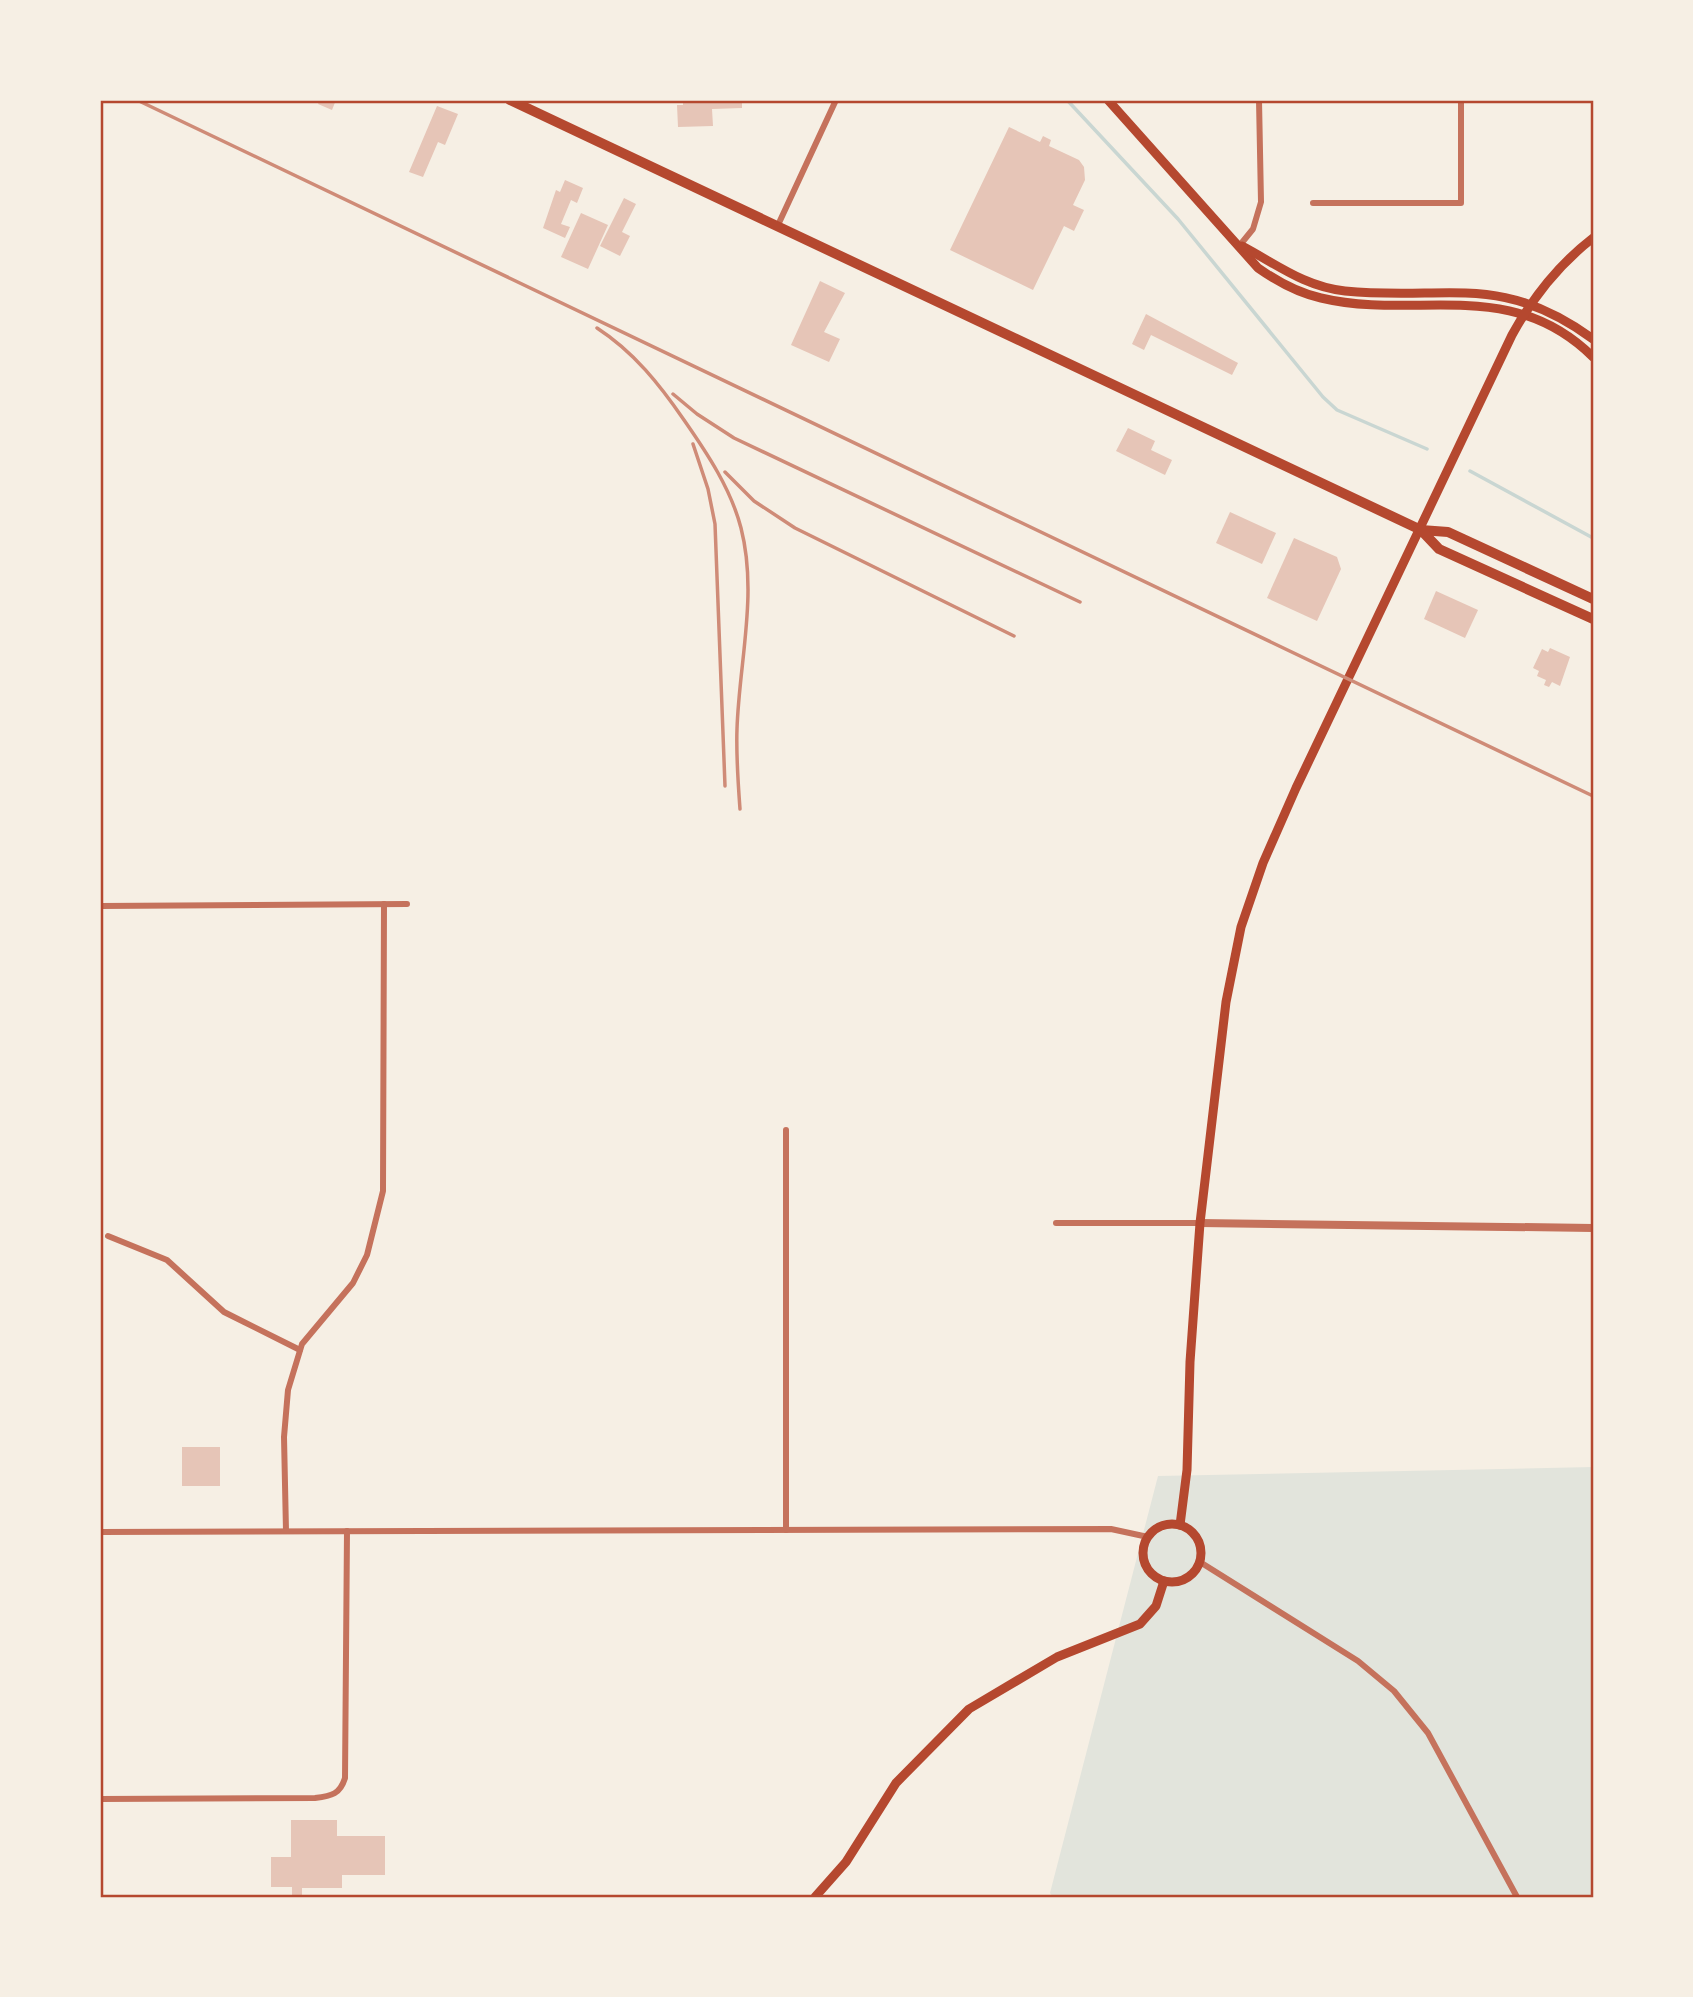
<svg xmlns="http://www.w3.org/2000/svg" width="1693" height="1997" viewBox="0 0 1693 1997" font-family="'Titillium Web',sans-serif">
<rect width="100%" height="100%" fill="#f6efe4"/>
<path fill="#e2e4dc" d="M 1593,1467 L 1593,1897 L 1053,1897 L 1050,1893 L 1158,1476 Z"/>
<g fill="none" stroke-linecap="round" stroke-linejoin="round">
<g stroke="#c9d6d2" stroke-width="3.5">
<path d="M 1067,100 L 1178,219 L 1323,397 L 1337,410 L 1427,449"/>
<path d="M 1470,471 L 1593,538"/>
</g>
</g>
<g fill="#e6c5b7">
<path d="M 320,100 L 336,100 L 332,110 L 318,104 Z"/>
<path d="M 683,100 L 742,100 L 742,108 L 712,109 L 713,126 L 678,127 L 677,105 L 683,105 Z"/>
<path d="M 437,106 L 458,114 L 445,145 L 438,142 L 423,177 L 409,172 Z"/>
<path d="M 1009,127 L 1040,142 L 1043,136 L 1051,140 L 1049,146 L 1079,160 L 1084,167 L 1085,180 L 1073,205 L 1084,210 L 1074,231 L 1064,226 L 1033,290 L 950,250 Z"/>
<path d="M 565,180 L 583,188 L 577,203 L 571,200 L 561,224 L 570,227 L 565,238 L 543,228 L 556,190 L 560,192 Z"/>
<path d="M 624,198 L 636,204 L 622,232 L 630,236 L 620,256 L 600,246 Z"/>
<path d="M 581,213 L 608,225 L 588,269 L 561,257 Z"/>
<path d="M 820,281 L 845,293 L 824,332 L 840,339 L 829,362 L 791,345 Z"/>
<path d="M 1146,314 L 1238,363 L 1232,375 L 1151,335 L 1144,350 L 1132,344 Z"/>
<path d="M 1128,428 L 1155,441 L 1151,450 L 1172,460 L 1165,475 L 1116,451 Z"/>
<path d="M 1230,512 L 1276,533 L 1262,564 L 1216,543 Z"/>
<path d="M 1294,538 L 1337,557 L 1341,569 L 1317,621 L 1267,598 Z"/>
<path d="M 1436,591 L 1478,610 L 1465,638 L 1424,619 Z"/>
<path d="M 1550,648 L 1570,657 L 1560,686 L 1552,682 L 1549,687 L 1544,685 L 1546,680 L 1537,676 L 1539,671 L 1533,668 L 1542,649 L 1548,652 Z"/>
<rect x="182" y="1447" width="38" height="39"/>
<path d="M 291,1820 L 337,1820 L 337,1836 L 385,1836 L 385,1875 L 342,1875 L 342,1888 L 302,1888 L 302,1896 L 292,1896 L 292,1887 L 271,1887 L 271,1857 L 291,1857 Z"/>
</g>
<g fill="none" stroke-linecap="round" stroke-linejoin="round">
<g stroke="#c5725c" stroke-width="6">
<path d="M 1313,203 L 1461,203 L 1461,100"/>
<path d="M 778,225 L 836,100"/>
<path d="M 1240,245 L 1253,229 L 1261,202 L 1259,100"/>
<path d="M 100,906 L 407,904"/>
<path d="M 786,1130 L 786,1530"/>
<path d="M 1056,1223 L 1200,1223"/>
<path d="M 108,1236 L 167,1260 L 224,1312 L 300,1350"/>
<path d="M 286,1531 L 284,1437 L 288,1390 L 302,1344 L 353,1283 L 367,1255 L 383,1191 L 384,904"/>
<path d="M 100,1532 L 1111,1529 L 1148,1537"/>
<path d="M 1200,1562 L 1358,1661 L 1394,1691 L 1428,1733 L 1517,1897"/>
<path d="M 100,1799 L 315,1798 C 332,1796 340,1794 345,1778 L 347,1531"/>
</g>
<path stroke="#c5725c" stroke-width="8" d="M 1200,1223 L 1593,1228"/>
<g stroke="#b5482f" stroke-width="9">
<path d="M 1108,100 L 1258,268 C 1278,282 1298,293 1321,298 C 1417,321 1510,275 1593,357"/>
<path d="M 1242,246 C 1276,264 1305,287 1345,291 C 1448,301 1499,271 1593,339"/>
<circle cx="1172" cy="1553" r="29"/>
<path d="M 1180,1525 L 1187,1470 L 1190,1362 L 1200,1223 L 1226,1002 L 1241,927 L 1263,863 L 1296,788 L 1512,335 C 1533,297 1558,265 1593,238"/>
<path d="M 815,1897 L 846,1862 L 896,1783 L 969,1709 L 1057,1657 L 1140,1624 L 1156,1606 L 1164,1581"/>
</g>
<g stroke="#b5482f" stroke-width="10">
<path d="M 510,100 L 1421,530 L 1448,532 L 1593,599"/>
<path d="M 1421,530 L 1439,549 L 1593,619"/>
</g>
<g stroke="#cf8b77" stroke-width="3.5">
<path d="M 137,100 L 1593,796"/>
<path d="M 597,328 C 634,352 660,385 684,420 C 707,453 731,489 741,528 C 758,594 739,663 737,729 C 736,756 738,782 740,809"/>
<path d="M 673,394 L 697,414 L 734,438 L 1080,602"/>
<path d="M 693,444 L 708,489 L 715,524 L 725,786"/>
<path d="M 725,472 L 754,501 L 795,528 L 1014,636"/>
</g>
</g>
<rect width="1693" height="1997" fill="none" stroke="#f6efe4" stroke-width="203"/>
<rect x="102" y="102" width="1490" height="1794" fill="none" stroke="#b5482f" stroke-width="2.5"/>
</svg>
